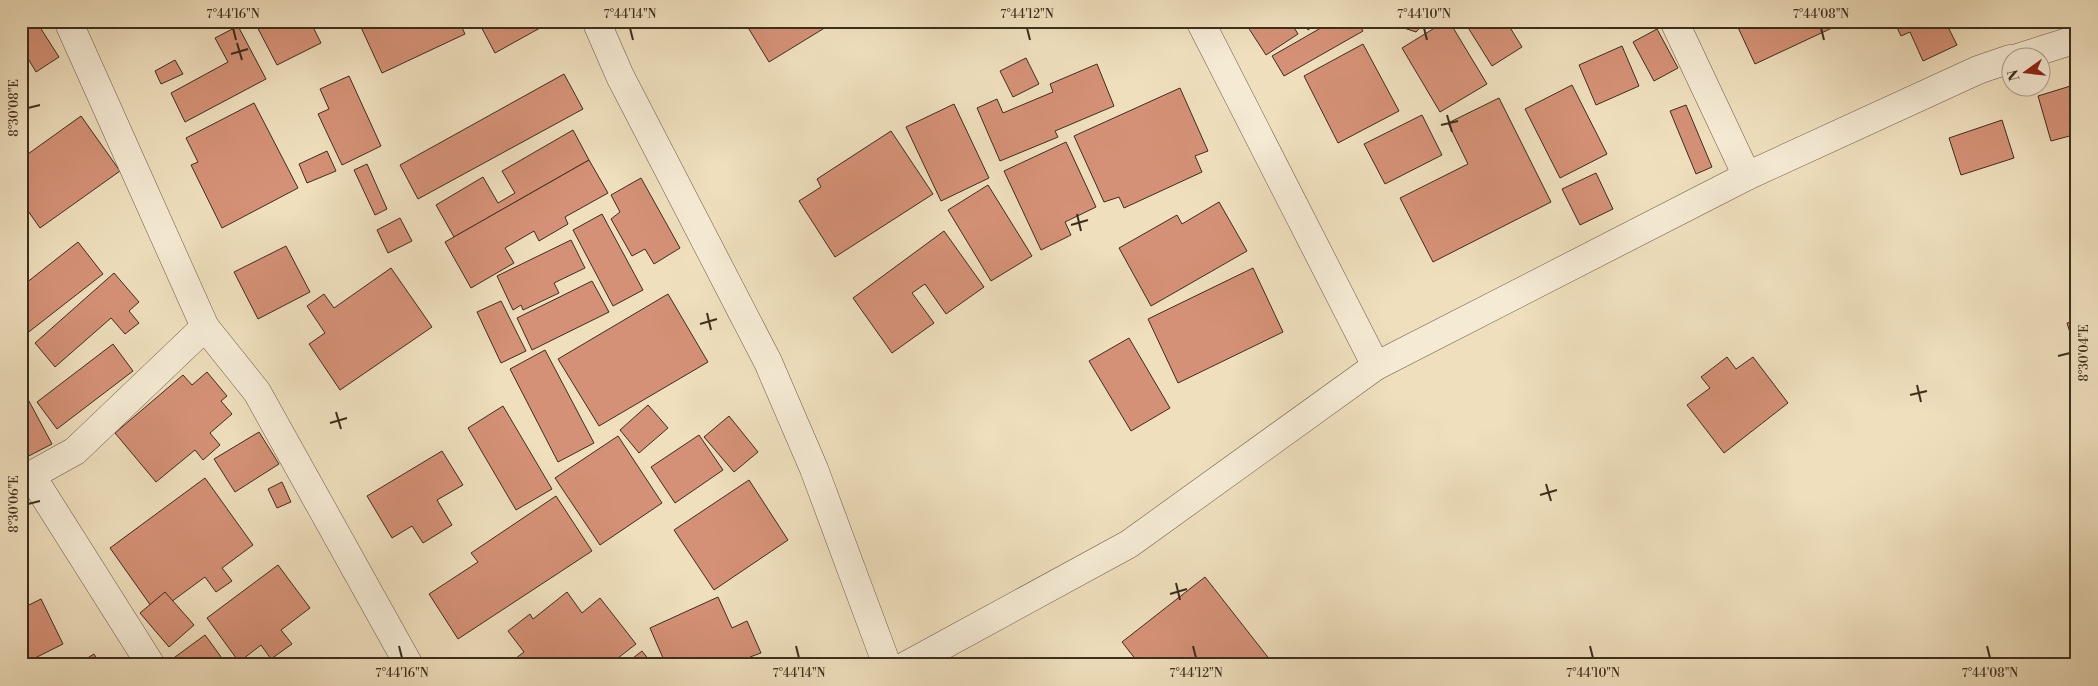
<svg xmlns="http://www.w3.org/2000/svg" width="2098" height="686" viewBox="0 0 2098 686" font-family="'Libre Bodoni',serif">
<rect width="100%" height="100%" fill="#efdfbd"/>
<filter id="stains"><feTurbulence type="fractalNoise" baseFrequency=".004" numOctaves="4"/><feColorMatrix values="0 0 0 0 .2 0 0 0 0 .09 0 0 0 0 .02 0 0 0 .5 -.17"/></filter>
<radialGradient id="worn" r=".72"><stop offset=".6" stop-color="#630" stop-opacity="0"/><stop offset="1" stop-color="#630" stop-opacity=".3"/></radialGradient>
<g fill="#d59177" stroke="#3d2e1c">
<path d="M 21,21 L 36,21 L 59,57 L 36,72 L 23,50 L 21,51 Z"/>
<path d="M 254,21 L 310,21 L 321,43 L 277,65 Z"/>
<path d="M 363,21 L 459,21 L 465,34 L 382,73 L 359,23 Z"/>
<path d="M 478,21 L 548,21 L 549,23 L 495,53 Z"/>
<path d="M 744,21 L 836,21 L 769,62 Z"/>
<path d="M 1244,21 L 1290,21 L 1298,34 L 1266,55 Z"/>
<path d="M 1303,21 L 1321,21 L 1308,30 Z"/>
<path d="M 1333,21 L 1357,21 L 1363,31 L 1284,76 L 1272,56 Z"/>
<path d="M 1383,21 L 1426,21 L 1416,32 Z"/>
<path d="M 1446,21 L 1449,21 L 1487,84 L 1440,112 L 1402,48 Z"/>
<path d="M 1475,21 L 1506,21 L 1522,47 L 1492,66 L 1467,26 Z"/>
<path d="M 1735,21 L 1847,21 L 1755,64 Z"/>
<path d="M 1894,21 L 1945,21 L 1957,45 L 1923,61 L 1910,32 L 1901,36 Z"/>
<path d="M 2013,21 L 2034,21 L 2016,27 Z"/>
<path d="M 238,26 L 266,79 L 185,122 L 171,93 L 228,62 L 215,38 Z"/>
<path d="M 1657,29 L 1678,68 L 1654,81 L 1633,42 Z"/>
<path d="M 1363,44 L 1399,111 L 1338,143 L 1304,76 Z"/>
<path d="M 1622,46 L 1639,86 L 1596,105 L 1579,65 Z"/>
<path d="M 1026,58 L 1039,84 L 1013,97 L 1000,71 Z"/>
<path d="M 175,60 L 183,74 L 161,84 L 155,71 Z"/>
<path d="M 1097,64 L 1114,106 L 1055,131 L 1058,137 L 1000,161 L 977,108 L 997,99 L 1003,113 L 1053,92 L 1050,84 Z"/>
<path d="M 564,74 L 583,109 L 418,199 L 400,165 Z"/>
<path d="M 349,76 L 381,146 L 342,165 L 318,114 L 329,109 L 320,89 Z"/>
<path d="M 2077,84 L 2077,134 L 2051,141 L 2038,96 Z"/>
<path d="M 1572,85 L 1607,154 L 1560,178 L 1525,109 Z"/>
<path d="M 1180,88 L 1208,151 L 1195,156 L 1202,172 L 1124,208 L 1119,197 L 1104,202 L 1074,136 Z"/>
<path d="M 1499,98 L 1551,202 L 1433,262 L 1400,198 L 1468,164 L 1448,123 Z"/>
<path d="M 254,103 L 298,188 L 222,228 L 191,165 L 198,162 L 186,138 Z"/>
<path d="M 954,104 L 989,178 L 941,201 L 906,127 Z"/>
<path d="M 1686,105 L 1712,167 L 1696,174 L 1670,111 Z"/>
<path d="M 1422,115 L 1442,155 L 1385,184 L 1364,144 Z"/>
<path d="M 81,116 L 120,171 L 40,228 L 21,201 L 21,159 Z"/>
<path d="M 2002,120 L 2014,158 L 1961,175 L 1949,138 Z"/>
<path d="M 573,130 L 589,160 L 454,237 L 436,205 L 483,177 L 498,203 L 515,193 L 502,171 Z"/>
<path d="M 891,131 L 933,194 L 835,257 L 799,201 L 821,187 L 817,179 Z"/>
<path d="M 1066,142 L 1096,207 L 1065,222 L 1071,235 L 1041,250 L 1004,171 Z"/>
<path d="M 327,151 L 336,171 L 307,183 L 299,164 Z"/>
<path d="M 589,160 L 608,193 L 565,217 L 568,224 L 539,241 L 534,231 L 505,248 L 514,263 L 471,288 L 445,242 Z"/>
<path d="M 367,164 L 387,209 L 375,215 L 354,170 Z"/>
<path d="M 1596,173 L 1613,209 L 1580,225 L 1562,189 Z"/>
<path d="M 641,178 L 680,248 L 654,264 L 645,249 L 632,256 L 611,219 L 620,212 L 611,195 Z"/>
<path d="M 988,185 L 1032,256 L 991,281 L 948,210 Z"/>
<path d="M 1219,202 L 1247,251 L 1151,306 L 1119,248 L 1177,215 L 1182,224 Z"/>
<path d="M 602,214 L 643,290 L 613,306 L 573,230 Z"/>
<path d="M 400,218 L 412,241 L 388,253 L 377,230 Z"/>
<path d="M 944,231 L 984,287 L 946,314 L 925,284 L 912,293 L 934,323 L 892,353 L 853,298 Z"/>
<path d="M 571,240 L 585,268 L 554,283 L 559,293 L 523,310 L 521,305 L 513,310 L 497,276 Z"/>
<path d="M 78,242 L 103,274 L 21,338 L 21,287 Z"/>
<path d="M 286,246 L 310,292 L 258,319 L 234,272 Z"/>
<path d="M 391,268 L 432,327 L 340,390 L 309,344 L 325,333 L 307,306 L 324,294 L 334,308 Z"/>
<path d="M 1253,268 L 1283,332 L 1178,383 L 1148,319 Z"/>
<path d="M 114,273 L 139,302 L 129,311 L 139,323 L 125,334 L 111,318 L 55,367 L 35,343 Z"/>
<path d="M 592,281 L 609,312 L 532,350 L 517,318 Z"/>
<path d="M 668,294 L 708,362 L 599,426 L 558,359 Z"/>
<path d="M 501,301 L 526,351 L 501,363 L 477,312 Z"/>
<path d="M 2077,320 L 2077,355 L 2067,323 Z"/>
<path d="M 1129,338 L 1170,408 L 1131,431 L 1089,361 Z"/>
<path d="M 113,344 L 133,371 L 57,429 L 37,402 Z"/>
<path d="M 545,350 L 594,443 L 558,462 L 510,369 Z"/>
<path d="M 1727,357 L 1736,369 L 1753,357 L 1788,403 L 1724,453 L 1687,405 L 1710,388 L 1701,377 Z"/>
<path d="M 207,372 L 227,396 L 221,401 L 232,414 L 210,433 L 220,445 L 203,460 L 195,450 L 156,482 L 115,433 L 183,375 L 192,385 Z"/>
<path d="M 23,390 L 52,444 L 21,460 L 21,391 Z"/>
<path d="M 648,405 L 668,428 L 639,453 L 620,430 Z"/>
<path d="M 503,406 L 552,489 L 516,510 L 468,428 Z"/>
<path d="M 729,416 L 758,452 L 734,472 L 704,437 Z"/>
<path d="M 259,432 L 279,464 L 235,492 L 214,459 Z"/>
<path d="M 699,435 L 723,470 L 675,503 L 651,467 Z"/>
<path d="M 618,436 L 662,503 L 600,545 L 555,478 Z"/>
<path d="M 442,451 L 463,485 L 437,500 L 452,525 L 423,543 L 412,526 L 392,538 L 367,496 Z"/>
<path d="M 205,478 L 253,545 L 222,568 L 232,581 L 216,592 L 205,577 L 156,613 L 110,548 Z"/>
<path d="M 749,480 L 788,540 L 714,590 L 674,530 Z"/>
<path d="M 282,482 L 291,502 L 277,508 L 268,489 Z"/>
<path d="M 556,496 L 592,551 L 458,639 L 429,594 L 478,562 L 471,553 Z"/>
<path d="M 278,565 L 310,608 L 281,630 L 292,644 L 271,659 L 261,645 L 239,662 L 207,618 Z"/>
<path d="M 1205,577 L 1274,665 L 1140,665 L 1122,642 Z"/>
<path d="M 165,592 L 194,625 L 169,647 L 140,613 Z"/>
<path d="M 567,592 L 582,613 L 600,598 L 636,644 L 609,665 L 507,665 L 524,652 L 508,631 L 530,614 L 533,619 Z"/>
<path d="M 718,597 L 732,628 L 747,621 L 761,653 L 750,657 L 754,665 L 666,665 L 650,628 Z"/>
<path d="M 41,599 L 63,644 L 21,665 L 21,609 Z"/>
<path d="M 205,635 L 227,665 L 175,665 L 171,660 Z"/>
<path d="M 642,651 L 653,665 L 624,665 Z"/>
<path d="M 94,654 L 100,665 L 76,665 Z"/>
</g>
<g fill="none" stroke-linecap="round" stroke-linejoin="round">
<g stroke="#6a5a44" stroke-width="29">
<g id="minor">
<path d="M 68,21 L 205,327 L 257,392 L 409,665"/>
<path d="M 596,21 L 620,76 L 768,362 L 814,469 L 887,665"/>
<path d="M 1200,21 L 1376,366"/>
<path d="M 1674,21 L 1747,176"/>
<path d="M 2017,58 L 2077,39"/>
<path d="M 31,475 L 151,665"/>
<path d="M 21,481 L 75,451 L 205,327"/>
<path d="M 907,665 L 1129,544 L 1376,366 L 1747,176 L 1978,70 L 2010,59"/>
</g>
</g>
<use href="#minor" stroke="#f5ead4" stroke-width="28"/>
</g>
<path fill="none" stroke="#3d2e1c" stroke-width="2" d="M 233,28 L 236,40M 630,28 L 633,40M 1027,28 L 1030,40M 1424,28 L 1427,40M 1821,28 L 1824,40M 237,43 L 242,60M 231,54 L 248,49M 28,108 L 40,105M 1447,115 L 1452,132M 1441,125 L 1458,121M 1077,214 L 1081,231M 1071,225 L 1088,220M 707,313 L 711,330M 700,324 L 717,319M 2058,356 L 2070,353M 1917,385 L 1921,402M 1910,395 L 1927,391M 336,412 L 341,429M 330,423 L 347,418M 1546,484 L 1551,501M 1540,495 L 1557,490M 28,504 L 40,501M 1176,583 L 1180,600M 1170,594 L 1187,589M 399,646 L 402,658M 796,646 L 799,658M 1193,646 L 1196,658M 1590,646 L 1593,658M 1987,646 L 1990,658"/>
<rect width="2098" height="686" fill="none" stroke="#efdfbd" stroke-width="55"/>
<g transform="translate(2026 72) rotate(255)"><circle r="24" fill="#f5ead4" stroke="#ab9f8a"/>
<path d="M0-4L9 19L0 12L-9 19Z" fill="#8f2418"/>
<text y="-8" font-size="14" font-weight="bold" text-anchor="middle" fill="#3d2e1c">N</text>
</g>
<rect x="28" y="28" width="2042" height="630" fill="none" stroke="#3d2e1c" stroke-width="2"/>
<g font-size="12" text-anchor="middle" fill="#3d2e1c">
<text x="233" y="18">7°44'16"N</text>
<text x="630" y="18">7°44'14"N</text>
<text x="1027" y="18">7°44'12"N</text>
<text x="1424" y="18">7°44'10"N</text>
<text x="1821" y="18">7°44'08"N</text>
<text transform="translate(14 108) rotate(-90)" y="4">8°30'08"E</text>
<text transform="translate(2084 353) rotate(-90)" y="4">8°30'04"E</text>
<text transform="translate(14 504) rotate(-90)" y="4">8°30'06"E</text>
<text x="402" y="677">7°44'16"N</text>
<text x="799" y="677">7°44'14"N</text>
<text x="1196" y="677">7°44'12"N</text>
<text x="1593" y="677">7°44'10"N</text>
<text x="1990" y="677">7°44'08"N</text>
</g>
<rect width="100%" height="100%" filter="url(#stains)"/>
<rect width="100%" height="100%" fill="url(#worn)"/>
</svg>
